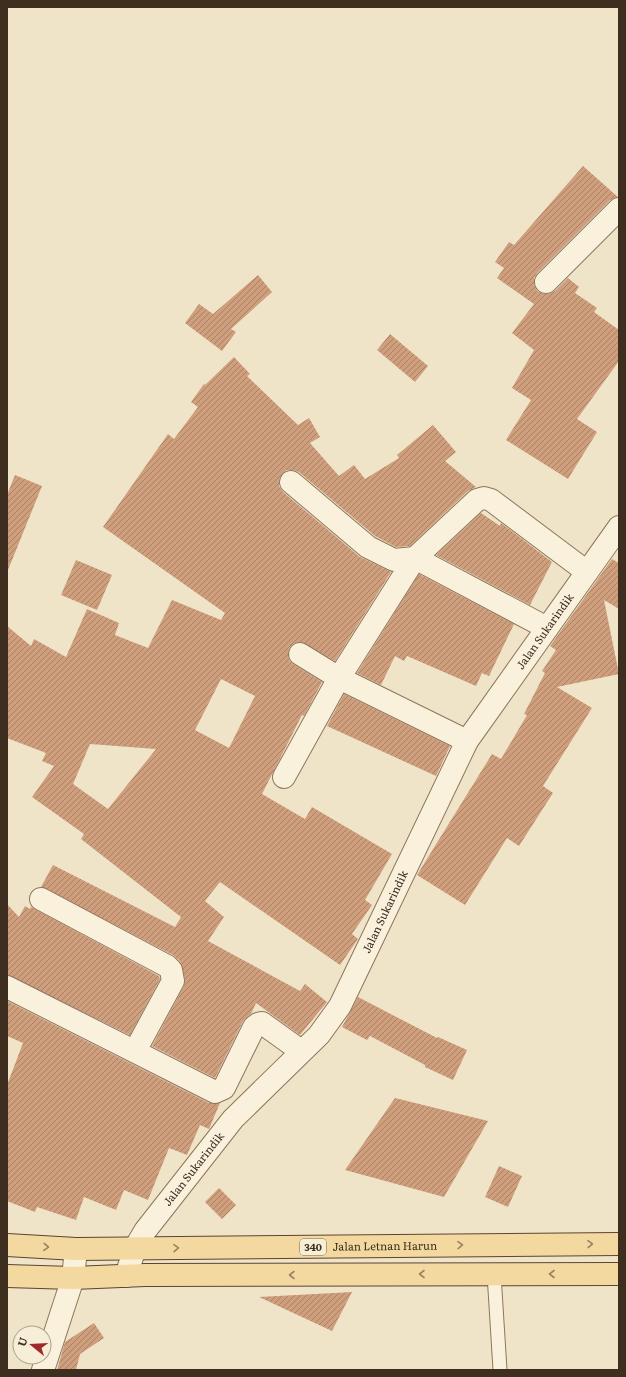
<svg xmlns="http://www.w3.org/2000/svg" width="626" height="1377" viewBox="0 0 626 1377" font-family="Literata,serif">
<defs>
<pattern id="building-hatch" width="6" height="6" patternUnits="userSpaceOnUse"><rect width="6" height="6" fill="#cf9f7d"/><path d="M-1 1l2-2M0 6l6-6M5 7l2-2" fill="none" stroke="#a98266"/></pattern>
</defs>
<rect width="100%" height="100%" fill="#f0e4c8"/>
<g fill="url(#building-hatch)" fill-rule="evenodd">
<path d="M 583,166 L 618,197 L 610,200 L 537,273 L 534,278 L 534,285 L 537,291 L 543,294 L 549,294 L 555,291 L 568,278 L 579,287 L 575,293 L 597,308 L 594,312 L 619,330 L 619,361 L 577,419 L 597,432 L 568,479 L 506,440 L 531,400 L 512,388 L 534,350 L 512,333 L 534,304 L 497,278 L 504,268 L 495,262 L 509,242 L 514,245 Z"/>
<path d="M 258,275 L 272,292 L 231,329 L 236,332 L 222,351 L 185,323 L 199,304 L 213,314 Z"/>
<path d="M 390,334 L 428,366 L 415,382 L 377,350 Z"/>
<path d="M 234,357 L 250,374 L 247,376 L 298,425 L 309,418 L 320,437 L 310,443 L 339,476 L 354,465 L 365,479 L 399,458 L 397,455 L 433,425 L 456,452 L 445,461 L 476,487 L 468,491 L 410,546 L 396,547 L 375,536 L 299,472 L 293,470 L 286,470 L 282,474 L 279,479 L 279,486 L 283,492 L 360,557 L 391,572 L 335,661 L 301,642 L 294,643 L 289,648 L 288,653 L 289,660 L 293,664 L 322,682 L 304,716 L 302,715 L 262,794 L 305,819 L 312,807 L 392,854 L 365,900 L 372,905 L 352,934 L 358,939 L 340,965 L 220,882 L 205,901 L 224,917 L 208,941 L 300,991 L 305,984 L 327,1002 L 300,1035 L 256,1003 L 251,1014 L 243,1021 L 215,1078 L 152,1046 L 184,986 L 185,979 L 180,961 L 173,955 L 41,887 L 53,865 L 175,927 L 181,917 L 81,839 L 84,834 L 32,797 L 54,766 L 42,761 L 46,753 L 7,738 L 7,626 L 31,646 L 34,639 L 66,657 L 87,609 L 119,623 L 115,635 L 148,648 L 172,600 L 221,620 L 225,613 L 103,527 L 168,434 L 174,439 L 198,407 L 191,402 L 204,384 L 205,385 ZM 221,679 L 255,696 L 229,748 L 195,730 ZM 90,744 L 156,749 L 108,809 L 73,784 Z"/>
<path d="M 15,475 L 42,486 L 8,570 L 7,495 Z"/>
<path d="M 481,513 L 500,526 L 501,523 L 552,562 L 530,605 L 436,555 Z"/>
<path d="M 612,559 L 619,563 L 619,609 L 604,600 L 619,674 L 557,687 L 592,708 L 543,786 L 553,793 L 519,846 L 507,838 L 465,905 L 417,875 L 492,754 L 501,759 L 527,715 L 524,714 L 545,673 L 542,671 L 556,650 L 550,646 Z"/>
<path d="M 76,560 L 112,575 L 97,610 L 61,595 Z"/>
<path d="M 419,574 L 514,624 L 489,676 L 482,673 L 476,686 L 407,656 L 404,661 L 395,656 L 381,685 L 357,673 Z"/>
<path d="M 344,694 L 450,746 L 436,776 L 327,726 Z"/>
<path d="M 7,904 L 19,917 L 25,906 L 30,909 L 31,907 L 159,976 L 160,979 L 130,1035 L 7,975 Z"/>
<path d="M 358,997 L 437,1038 L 438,1037 L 467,1050 L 453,1080 L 425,1067 L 425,1065 L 370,1036 L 367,1040 L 342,1027 Z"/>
<path d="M 7,1001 L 209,1103 L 220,1103 L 209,1129 L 200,1125 L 187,1155 L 169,1148 L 148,1200 L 124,1190 L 116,1210 L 84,1197 L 76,1220 L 37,1207 L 35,1212 L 7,1201 L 7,1085 L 23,1043 L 7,1036 Z"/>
<path d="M 395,1098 L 488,1121 L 444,1197 L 345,1170 Z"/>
<path d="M 499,1166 L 522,1176 L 508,1207 L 485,1197 Z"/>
<path d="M 219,1188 L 236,1205 L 222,1219 L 205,1202 Z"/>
<path d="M 352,1292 L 332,1331 L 259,1297 Z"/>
<path d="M 94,1323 L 104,1338 L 80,1354 L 76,1370 L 57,1370 L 65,1342 Z"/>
</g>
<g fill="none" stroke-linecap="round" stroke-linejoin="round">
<g stroke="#8d765c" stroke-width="15">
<path id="lane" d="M 494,1274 L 500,1370"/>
</g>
<g stroke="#8d765c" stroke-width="24">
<g id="street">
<path d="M 546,282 L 619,209"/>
<path d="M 291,482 L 368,547 L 394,560 L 415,558 L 547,628"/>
<path d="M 300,654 L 339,678 L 467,741"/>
<path d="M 284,777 L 339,678 L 415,558 L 477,500 L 484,498 L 491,500 L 587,572"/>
<path d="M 41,899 L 167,966 L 171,970 L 173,981 L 135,1051"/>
<path d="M 7,987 L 215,1092 L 224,1088 L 254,1027 L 258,1024 L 262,1023 L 301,1051"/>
<path id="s1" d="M 126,1276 L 135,1248 L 145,1231 L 233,1119 L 319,1035 L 340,1006 L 467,741 L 619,527"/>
<path d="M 43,1370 L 73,1278 L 76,1249"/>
</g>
</g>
<g stroke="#5b4430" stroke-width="24">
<g id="primary">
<path id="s2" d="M 7,1245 L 76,1249 L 619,1244"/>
<path d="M 7,1276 L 73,1278 L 145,1275 L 619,1274"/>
</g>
</g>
<use href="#lane" stroke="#faf1dc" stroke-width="13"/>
<use href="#street" stroke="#faf1dc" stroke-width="22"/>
<use href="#primary" stroke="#f3d9a0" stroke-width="22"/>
</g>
<defs><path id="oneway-chevron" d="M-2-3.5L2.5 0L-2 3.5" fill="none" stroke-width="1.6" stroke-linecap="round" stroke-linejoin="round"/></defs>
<g stroke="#988460">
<use href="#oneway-chevron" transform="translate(590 1244) rotate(-1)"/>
<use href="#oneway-chevron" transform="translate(460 1245) rotate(-1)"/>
<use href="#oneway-chevron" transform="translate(46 1247) rotate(3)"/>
<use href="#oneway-chevron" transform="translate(176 1248) rotate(-1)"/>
<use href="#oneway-chevron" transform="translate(422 1274) rotate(180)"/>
<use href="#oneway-chevron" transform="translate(552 1274) rotate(180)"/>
<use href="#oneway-chevron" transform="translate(292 1275) rotate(180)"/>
</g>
<g text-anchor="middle" stroke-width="3.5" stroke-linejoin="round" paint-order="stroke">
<rect fill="#f7eed8" stroke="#756857" stroke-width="1" x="300" y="1239" width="26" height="16" rx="3"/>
<g font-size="10" font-weight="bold" fill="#3d2e20">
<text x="313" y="1251">340</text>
</g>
<g font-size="11" fill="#3d2e20" stroke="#f7eed8">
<text dy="4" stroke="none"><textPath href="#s1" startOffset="776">Jalan Sukarindik</textPath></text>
<text dy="4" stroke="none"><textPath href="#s1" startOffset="452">Jalan Sukarindik</textPath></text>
<text dy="4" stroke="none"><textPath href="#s1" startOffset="128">Jalan Sukarindik</textPath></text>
<text dy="4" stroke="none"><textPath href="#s2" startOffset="378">Jalan Letnan Harun</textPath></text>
</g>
</g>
<rect width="626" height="1377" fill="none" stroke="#3d2e20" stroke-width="16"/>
<g transform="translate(32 1345) rotate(288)"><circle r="19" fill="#f7eed8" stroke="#ada18e"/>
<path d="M0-3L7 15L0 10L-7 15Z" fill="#9e2a2b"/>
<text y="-6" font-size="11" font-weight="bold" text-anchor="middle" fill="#3d2e20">U</text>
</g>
</svg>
